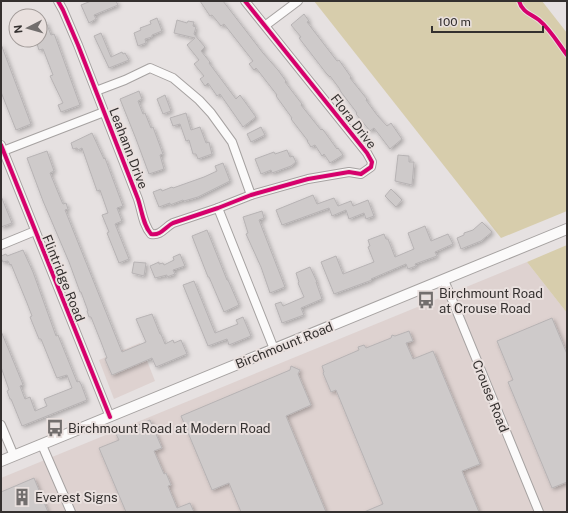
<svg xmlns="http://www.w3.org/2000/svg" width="568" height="513" viewBox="0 0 568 513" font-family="'Public Sans',sans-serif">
<defs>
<filter id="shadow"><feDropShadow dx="2" dy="2" stdDeviation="2" flood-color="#0004"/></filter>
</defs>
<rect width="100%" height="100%" fill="#e6e1e1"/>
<g fill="#ded2d0">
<path d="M 527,262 L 567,313 L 567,512 L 1,512 L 1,478 Z"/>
<path d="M 140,343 L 155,381 L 114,399 L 99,360 Z"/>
</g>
<g fill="#d7cdac">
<path d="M 314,1 L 542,1 L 567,33 L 567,211 L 501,238 Z"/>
<path d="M 567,245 L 567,313 L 527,262 Z"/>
</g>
<g fill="#cecaca" stroke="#b7b3b4" filter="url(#shadow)">
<path d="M 91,1 L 116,1 L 118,5 L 94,15 L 96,19 L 89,23 L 81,5 Z"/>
<path d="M 200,1 L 223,1 L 263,53 L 278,70 L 286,81 L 285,82 L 302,104 L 301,105 L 321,130 L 322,129 L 324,131 L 337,149 L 338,148 L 343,155 L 330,163 L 324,154 L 322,156 L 315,145 L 311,147 L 307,141 L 308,141 L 291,119 L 292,118 L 276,96 L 277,95 L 256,68 L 254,70 L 249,64 L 253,61 L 242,47 L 224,24 L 221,26 L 212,15 L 210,16 Z"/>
<path d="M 304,14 L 309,21 L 307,22 L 337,61 L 339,60 L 351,77 L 350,78 L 367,99 L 366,100 L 377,115 L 387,126 L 391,123 L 402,139 L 390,149 L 374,128 L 370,131 L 356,114 L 357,113 L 341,92 L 339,88 L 330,76 L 330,77 L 326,73 L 299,38 L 301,37 L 291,25 Z"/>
<path d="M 157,18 L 162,31 L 152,35 L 152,37 L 145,39 L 146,43 L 138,46 L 134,33 L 141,30 L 140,28 L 151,24 L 150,21 Z"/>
<path d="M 177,20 L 187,23 L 188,21 L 194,22 L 193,26 L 196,27 L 194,34 L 205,47 L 201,51 L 210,62 L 209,63 L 236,99 L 240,95 L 256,117 L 243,127 L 220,94 L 217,96 L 208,83 L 205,86 L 200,79 L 204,76 L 194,64 L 199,60 L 187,45 L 195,38 L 174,33 Z"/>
<path d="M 46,22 L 51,35 L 54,34 L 55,36 L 80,105 L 61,112 L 58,105 L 63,103 L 50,76 L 53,75 L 43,49 L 39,50 L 36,41 L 40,40 L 40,24 Z"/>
<path d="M 101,33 L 111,57 L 122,52 L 123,54 L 125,53 L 129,60 L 109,68 L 94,36 Z"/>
<path d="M 1,44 L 31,124 L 16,130 L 1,92 Z"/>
<path d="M 139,91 L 142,99 L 138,101 L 143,114 L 145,113 L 151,128 L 153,127 L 163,154 L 160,155 L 164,169 L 149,174 L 136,139 L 120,99 Z"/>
<path d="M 165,95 L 171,111 L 163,114 L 157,99 Z"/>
<path d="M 186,113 L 191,130 L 200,127 L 206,143 L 209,142 L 212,154 L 198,159 L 196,154 L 193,154 L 189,140 L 186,141 L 180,124 L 173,126 L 170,118 Z"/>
<path d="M 261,127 L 265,135 L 251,142 L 247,134 Z"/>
<path d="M 92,133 L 104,159 L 105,158 L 123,206 L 117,208 L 122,221 L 115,224 L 129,259 L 119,263 L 107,233 L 109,232 L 102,215 L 108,213 L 100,190 L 97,191 L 82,148 L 78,150 L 77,148 L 73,149 L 71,143 Z"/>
<path d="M 287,150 L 290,157 L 293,156 L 296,162 L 291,166 L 272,173 L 271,170 L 261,174 L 255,159 L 274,152 L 275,154 Z"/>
<path d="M 47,151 L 54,171 L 50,173 L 62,202 L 63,204 L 66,203 L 68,209 L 65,210 L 122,352 L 146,342 L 136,319 L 152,314 L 160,334 L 161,334 L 165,344 L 173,340 L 174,343 L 181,340 L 187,354 L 156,367 L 152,358 L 112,375 L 105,359 L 107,358 L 101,342 L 91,317 L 89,317 L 87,311 L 88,311 L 81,292 L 80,292 L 69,262 L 43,201 L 27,158 Z"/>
<path d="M 398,155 L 409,156 L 409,162 L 414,162 L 412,185 L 395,181 Z"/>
<path d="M 223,163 L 230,181 L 198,197 L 184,201 L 183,200 L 170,205 L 170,203 L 159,207 L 153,192 L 161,189 L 162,191 L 172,187 L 173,188 L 204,177 L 217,171 L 215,166 Z"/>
<path d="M 391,189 L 402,200 L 396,207 L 385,196 Z"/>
<path d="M 313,195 L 317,204 L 334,198 L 338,206 L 351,201 L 353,206 L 368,200 L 374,216 L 366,219 L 364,213 L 349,219 L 346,210 L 332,216 L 329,208 L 282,225 L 276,210 Z"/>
<path d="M 1,196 L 12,223 L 1,227 Z"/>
<path d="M 262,211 L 264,218 L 259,220 L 285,287 L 270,293 L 261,267 L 246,234 L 248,233 L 243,217 Z"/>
<path d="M 482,222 L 492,232 L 481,241 L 461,249 L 457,238 L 464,235 L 464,233 L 473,230 Z"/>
<path d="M 425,226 L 431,241 L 448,234 L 453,244 L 435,252 L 437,256 L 415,264 L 416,266 L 408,269 L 406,264 L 371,279 L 372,280 L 334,294 L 321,262 L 336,256 L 343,274 L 374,262 L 368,247 L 370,246 L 368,240 L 384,234 L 386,239 L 388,239 L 395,257 L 414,249 L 408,233 Z"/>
<path d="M 207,230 L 227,280 L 228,280 L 239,305 L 224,312 L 209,277 L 208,277 L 192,236 Z"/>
<path d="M 23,250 L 33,272 L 56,336 L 58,335 L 77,382 L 79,381 L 81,384 L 87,400 L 22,426 L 11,399 L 10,399 L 7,391 L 9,390 L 1,367 L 1,331 L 22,382 L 23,385 L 20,386 L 25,399 L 30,397 L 35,411 L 47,406 L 44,399 L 72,388 L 67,375 L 57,378 L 56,376 L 41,339 L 39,339 L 30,317 L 32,316 L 27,303 L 11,264 L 10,265 L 8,261 L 3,262 L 1,258 L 1,256 L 6,254 L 7,256 Z"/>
<path d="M 180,254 L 185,266 L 173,270 L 175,274 L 167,277 L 167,275 L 155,278 L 150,266 L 159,262 L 159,264 L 163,263 L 164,265 L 174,260 L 173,257 Z"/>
<path d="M 134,262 L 146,263 L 144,276 L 132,273 Z"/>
<path d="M 310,267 L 317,282 L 316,282 L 322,299 L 301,308 L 304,315 L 282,323 L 275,304 L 281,302 L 283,306 L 304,297 L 298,283 L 299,282 L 296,273 Z"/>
<path d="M 194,281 L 215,333 L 238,324 L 236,320 L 243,317 L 251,336 L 229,345 L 227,339 L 208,346 L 183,285 Z"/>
<path d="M 552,318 L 567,354 L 567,482 L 552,488 L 508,382 L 513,380 L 497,341 Z"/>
<path d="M 409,331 L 413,341 L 406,343 L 413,359 L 433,351 L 480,464 L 462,471 L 479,512 L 364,512 L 383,504 L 336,390 L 331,392 L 323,373 L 324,372 L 322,366 L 359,350 L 358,347 L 364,345 L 366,348 L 391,338 L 392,335 L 395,336 Z"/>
<path d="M 291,366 L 300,370 L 298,374 L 311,405 L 286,416 L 326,512 L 241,512 L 229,483 L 212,490 L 181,416 L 290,370 Z"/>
<path d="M 150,420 L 162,448 L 154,451 L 164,474 L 166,473 L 171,485 L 168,486 L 177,508 L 190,503 L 194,512 L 126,512 L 99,448 L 119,440 L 116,434 Z"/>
<path d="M 34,478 L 48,512 L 1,512 L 1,492 Z"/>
</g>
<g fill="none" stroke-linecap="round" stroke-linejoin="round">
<g stroke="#a6a2a1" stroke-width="10">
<g id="minor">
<path d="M 58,1 L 63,10 L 78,45 L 138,199 C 142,211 143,225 151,234 C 161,236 165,227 173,223 L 218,208 L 251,195 L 308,179 L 349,172 L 361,174 L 371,167 L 372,162 L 367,153 L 245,1"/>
<path d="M 266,25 L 298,1"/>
<path d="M 96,91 L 125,80 L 150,68 L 173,78 L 199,100 L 211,113 L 232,142 L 251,195"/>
<path d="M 1,145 L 110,417"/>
<path d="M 3,151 L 104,112"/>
<path d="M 218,208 L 274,349"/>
<path d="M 1,245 L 35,231"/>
<path d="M 444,280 L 539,512"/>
<path d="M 1,425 L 14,456"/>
<path d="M 42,445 L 71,512"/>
</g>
</g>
<g stroke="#a6a2a1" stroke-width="12">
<path id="major" d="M 1,461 L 567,229"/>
</g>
<use href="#minor" stroke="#fbfafa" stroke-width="8"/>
<use href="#major" stroke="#fbfafa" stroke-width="10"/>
<g stroke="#e9e0de" stroke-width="6">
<g id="cycleway">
<path d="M 58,1 L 63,10 L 78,45 L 138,199 C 142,211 143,225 151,234 C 161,236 165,227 173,223 L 218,208 L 251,195 L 308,179 L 349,172 L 361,174 L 371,167 L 372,162 L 367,153 L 245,1"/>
<path d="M 519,1 C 522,12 531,14 539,20 C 550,29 558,43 567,55"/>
<path d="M 1,145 L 110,417"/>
</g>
</g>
<use href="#cycleway" stroke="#d6006c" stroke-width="4"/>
</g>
<defs>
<g id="bus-bare" transform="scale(1.38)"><path d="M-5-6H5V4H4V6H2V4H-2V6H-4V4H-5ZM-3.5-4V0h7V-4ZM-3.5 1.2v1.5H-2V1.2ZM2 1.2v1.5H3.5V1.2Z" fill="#726e6d" stroke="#e9e0de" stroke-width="2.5" paint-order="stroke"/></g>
<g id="building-bare" transform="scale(1.38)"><path d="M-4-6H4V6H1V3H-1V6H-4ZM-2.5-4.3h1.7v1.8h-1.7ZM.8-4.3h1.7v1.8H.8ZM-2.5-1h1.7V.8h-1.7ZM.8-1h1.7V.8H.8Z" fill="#726e6d" stroke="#e9e0de" stroke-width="2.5" paint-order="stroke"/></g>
</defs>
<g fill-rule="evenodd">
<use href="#bus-bare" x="426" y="300"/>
<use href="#bus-bare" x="55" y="428"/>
<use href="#building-bare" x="22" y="497"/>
</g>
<g text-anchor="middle" stroke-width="4" stroke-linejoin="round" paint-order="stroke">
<g font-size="13" fill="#34302f" stroke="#e9e0de">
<text transform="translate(354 121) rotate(52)" y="5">Flora Drive</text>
<text transform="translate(129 148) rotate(69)" y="5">Leahann Drive</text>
<text transform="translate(64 278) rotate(68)" y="5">Flintridge Road</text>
<text transform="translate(284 345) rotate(-22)" y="5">Birchmount Road</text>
<text transform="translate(491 396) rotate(68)" y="5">Crouse Road</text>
</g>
<g font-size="13" fill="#34302f" stroke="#e9e0de" text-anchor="start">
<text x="439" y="298">Birchmount Road<tspan x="439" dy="15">at Crouse Road</tspan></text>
<text x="68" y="433">Birchmount Road at Modern Road</text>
<text x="35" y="502">Everest Signs</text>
</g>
</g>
<rect width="568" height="513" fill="none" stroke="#34302f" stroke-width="4"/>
<g transform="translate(28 28) rotate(264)"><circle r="19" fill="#e9e0de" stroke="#a19a98"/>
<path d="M0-3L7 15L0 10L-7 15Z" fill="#726e6d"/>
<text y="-6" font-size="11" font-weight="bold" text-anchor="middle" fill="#34302f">N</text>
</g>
<path d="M432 26v6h111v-6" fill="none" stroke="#34302f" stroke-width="2"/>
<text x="438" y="26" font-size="12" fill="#34302f" stroke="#e9e0de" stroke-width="3" paint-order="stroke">100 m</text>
</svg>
